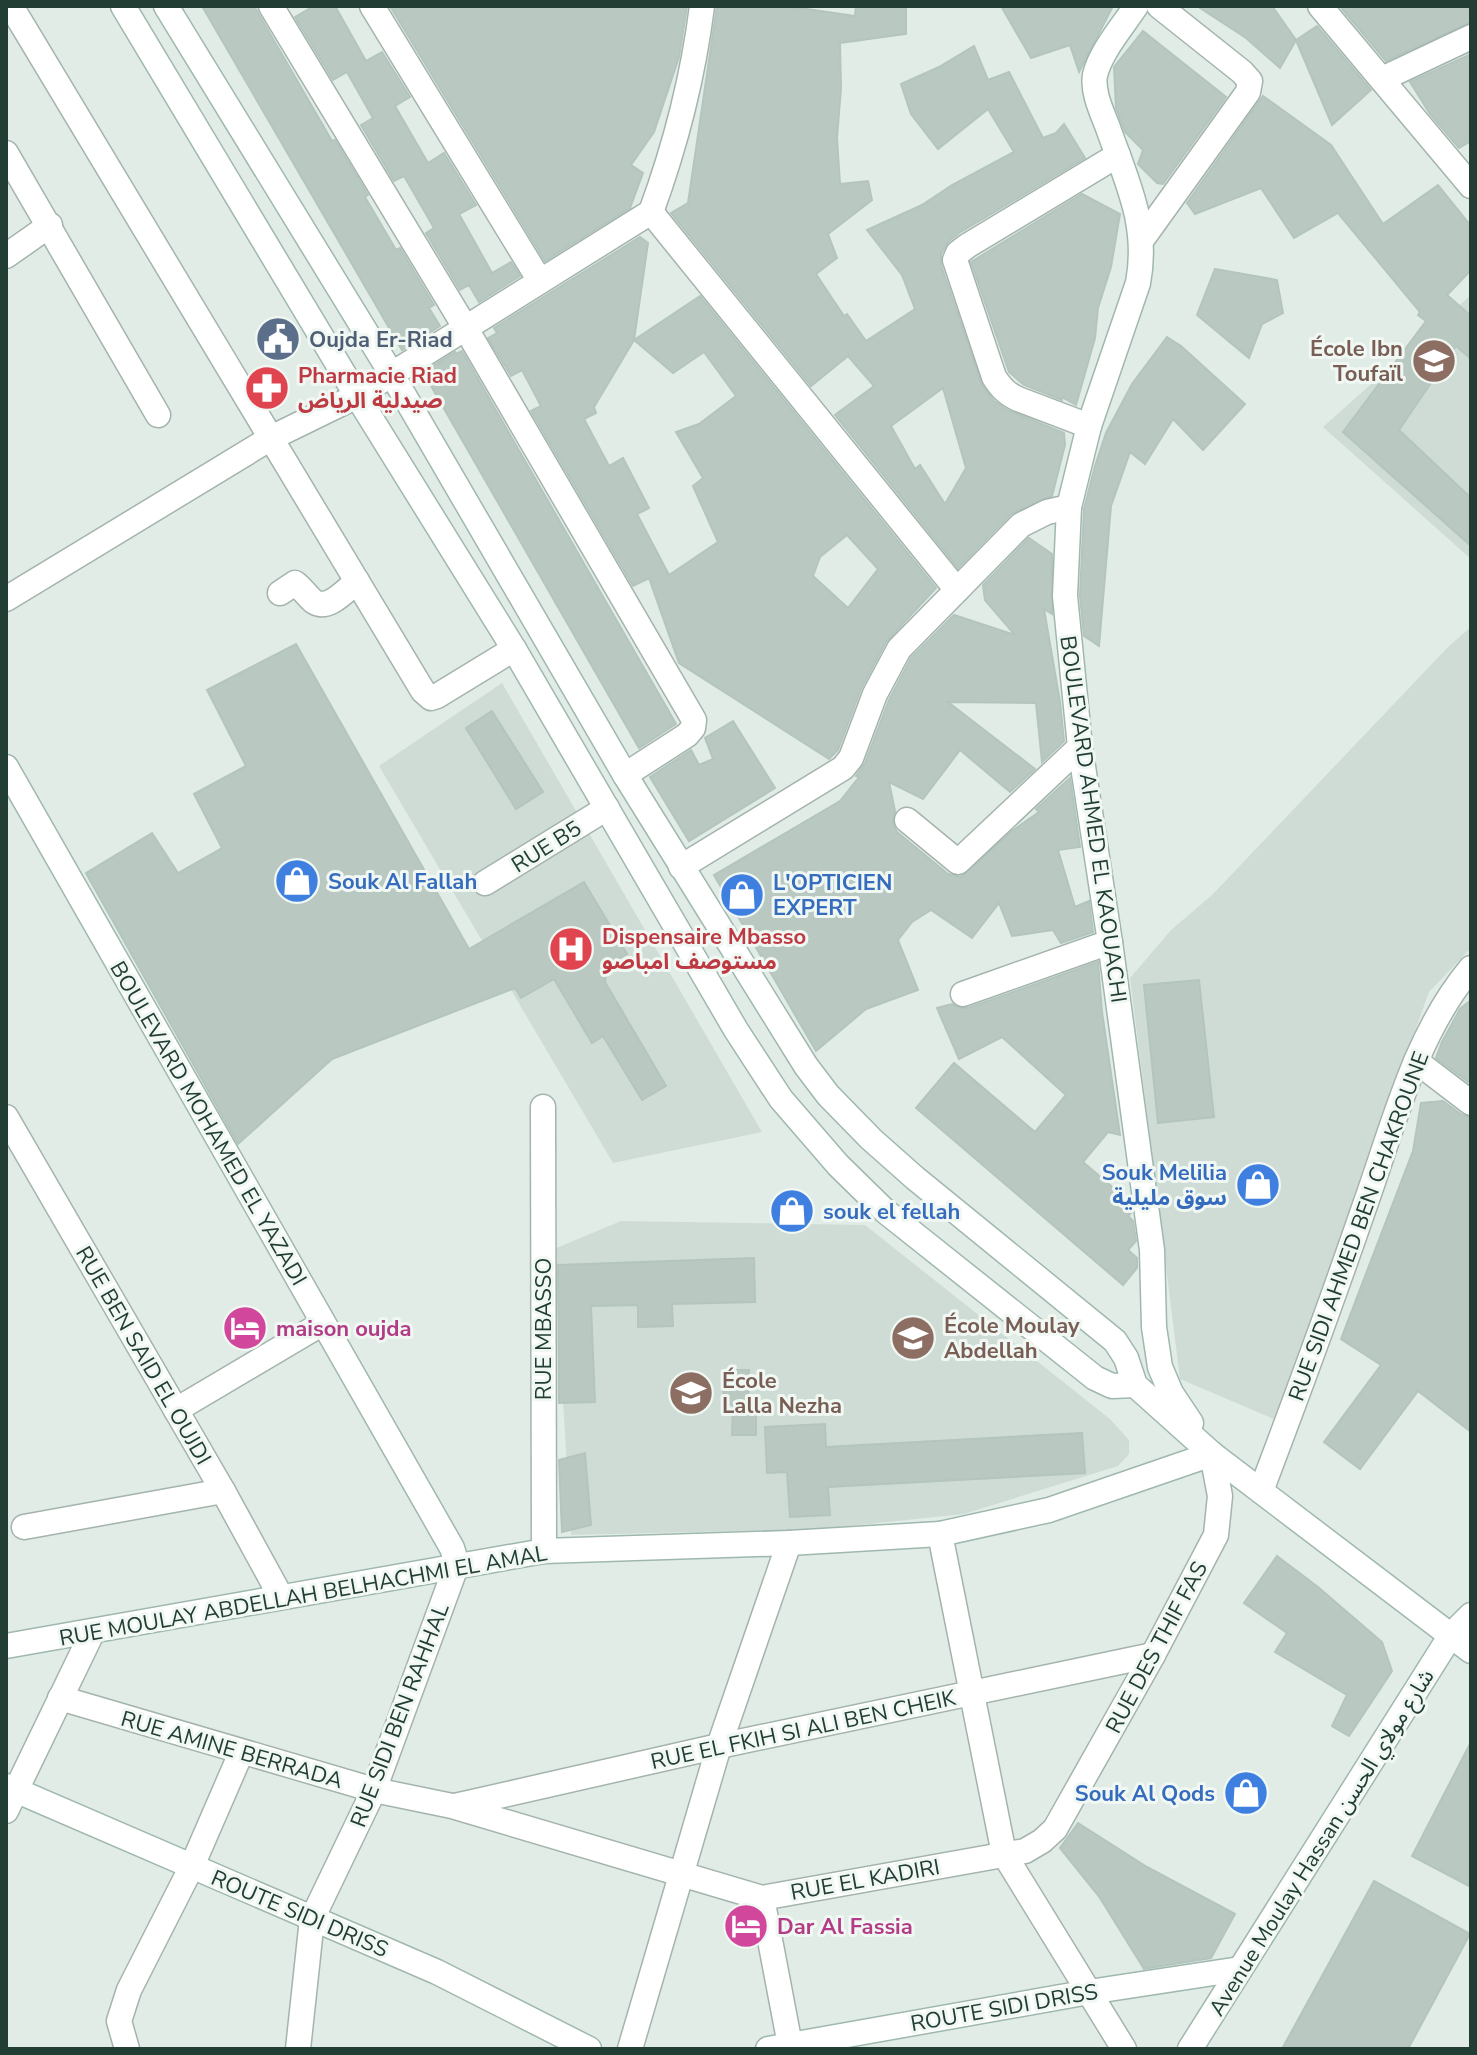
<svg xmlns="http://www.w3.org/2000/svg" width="1477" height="2055" viewBox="0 0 1477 2055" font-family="'Nunito Sans','Noto Sans Arabic',sans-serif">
<rect width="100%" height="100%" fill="#e1ece6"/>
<g fill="#cfdcd5">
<path d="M 1471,295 L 1471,559 L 1323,427 Z"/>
<path d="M 1471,627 L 1471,948 L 1429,992 L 1276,1420 L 1180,1379 L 1130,978 L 1171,930 L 1212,895 L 1449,646 Z"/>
<path d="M 502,683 L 762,1132 L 613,1163 L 379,766 Z"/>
<path d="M 621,1221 L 865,1225 L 1110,1419 L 1129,1440 L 1129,1454 L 1118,1466 L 964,1514 L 821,1529 L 571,1535 L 554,1249 Z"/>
</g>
<g fill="#b9c9c2" stroke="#b3c5bd" stroke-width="2" fill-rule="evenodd">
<path d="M 202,6 L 254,6 L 332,141 L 335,140 L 368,195 L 365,197 L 396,250 L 400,248 L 434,305 L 429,308 L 440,326 L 402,350 Z"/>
<path d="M 314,6 L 335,6 L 366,61 L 382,52 L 410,97 L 395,106 L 428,163 L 444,153 L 476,205 L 459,214 L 492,273 L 511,262 L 520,276 L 479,302 L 469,285 L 460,290 L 426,233 L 434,228 L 404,176 L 394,181 L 361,125 L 373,118 L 347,72 L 333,80 L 295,17 Z"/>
<path d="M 390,6 L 687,6 L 679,57 L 654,132 L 631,165 L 643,173 L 630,208 L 545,261 Z"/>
<path d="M 717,6 L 786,6 L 855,16 L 856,6 L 906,6 L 906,34 L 840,43 L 841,88 L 837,138 L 840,184 L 868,181 L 872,200 L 828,234 L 837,258 L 816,274 L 844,316 L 847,314 L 866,341 L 915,309 L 902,275 L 867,230 L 922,205 L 952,185 L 1014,152 L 988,109 L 938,149 L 911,114 L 901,84 L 939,67 L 974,46 L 988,80 L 1009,72 L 1043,138 L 1056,133 L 1064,124 L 1085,158 L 959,233 L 948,242 L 941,254 L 941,265 L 982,385 L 994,401 L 1007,410 L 1064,433 L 1065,445 L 1052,496 L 1011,514 L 958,568 L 835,415 L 874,386 L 848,356 L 811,386 L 671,213 L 688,203 ZM 943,388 L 966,468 L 945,504 L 920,465 L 915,469 L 891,426 Z"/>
<path d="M 1001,6 L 1113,6 L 1079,72 L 1070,45 L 1031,58 Z"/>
<path d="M 1197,6 L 1272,6 L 1296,40 L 1280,68 L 1246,38 Z"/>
<path d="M 1346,6 L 1471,6 L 1471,22 L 1386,61 L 1342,9 Z"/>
<path d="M 1317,26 L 1371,90 L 1332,125 L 1296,40 Z"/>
<path d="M 1143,31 L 1226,97 L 1163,184 L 1157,183 L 1138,164 L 1143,150 L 1125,132 L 1116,108 L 1114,67 Z"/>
<path d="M 1471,54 L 1471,141 L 1459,148 L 1430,114 L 1410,82 Z"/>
<path d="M 1263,96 L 1331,145 L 1383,224 L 1438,185 L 1471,226 L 1471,270 L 1447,295 L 1471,316 L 1471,359 L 1456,346 L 1399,430 L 1471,498 L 1471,546 L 1343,432 L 1426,321 L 1418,315 L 1420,312 L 1338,213 L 1294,238 L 1261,188 L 1195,214 L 1187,203 Z"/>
<path d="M 1082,194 L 1120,214 L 1111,267 L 1098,308 L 1095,338 L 1076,405 L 1062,397 L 1062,400 L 1024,385 L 1009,372 L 971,262 Z"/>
<path d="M 640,237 L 648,243 L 634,340 L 700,296 L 936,588 L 886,642 L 861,689 L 838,750 L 829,759 L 679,663 L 649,578 L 633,586 L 531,411 L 541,406 L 522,370 L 511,376 L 488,338 L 497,333 L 494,328 ZM 634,340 L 673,373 L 704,352 L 736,396 L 699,424 L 676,432 L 703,478 L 693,486 L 718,542 L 669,575 L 637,514 L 649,508 L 623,458 L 609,466 L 584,419 L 596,413 L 594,407 ZM 847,535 L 878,569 L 848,608 L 813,576 L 820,557 Z"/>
<path d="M 1215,269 L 1277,280 L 1283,313 L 1262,324 L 1249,358 L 1197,315 Z"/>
<path d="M 1167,337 L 1181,346 L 1245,404 L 1203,450 L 1173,419 L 1145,464 L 1130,452 L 1111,506 L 1099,646 L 1084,636 L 1080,596 L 1084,509 L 1095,466 L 1106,433 L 1132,384 Z"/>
<path d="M 462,351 L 676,724 L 639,748 L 423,372 L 455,352 L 456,354 Z"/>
<path d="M 1029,538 L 1052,554 L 1052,614 L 1044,609 L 1060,702 L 1064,741 L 1042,762 L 1036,703 L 948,702 L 1035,769 L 1010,792 L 960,750 L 923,799 L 889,782 L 895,811 L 893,824 L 897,832 L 948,874 L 961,877 L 1012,831 L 1039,812 L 1036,809 L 1070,778 L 1080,847 L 1058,850 L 1075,907 L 1089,901 L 1093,932 L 1061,943 L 1053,930 L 1012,936 L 999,903 L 972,938 L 931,910 L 912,922 L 898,940 L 918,990 L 866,1009 L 816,1051 L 714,875 L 840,801 L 859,777 L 856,776 L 865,763 L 889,700 L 911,658 L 954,615 L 1015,635 L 985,600 L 983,585 Z"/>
<path d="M 296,644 L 469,949 L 584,882 L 627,954 L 607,966 L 605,982 L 666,1086 L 642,1100 L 603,1036 L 592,1043 L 554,979 L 521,998 L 515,988 L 332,1059 L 238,1144 L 86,873 L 152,833 L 178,873 L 222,848 L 194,794 L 246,766 L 207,690 Z"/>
<path d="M 492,711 L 543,792 L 516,809 L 466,728 Z"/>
<path d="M 733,721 L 775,788 L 689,841 L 650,777 L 691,750 L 699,765 L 713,759 L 705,738 Z"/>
<path d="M 1098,962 L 1102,1012 L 1120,1135 L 1108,1132 L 1083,1162 L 1130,1202 L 1132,1212 L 1128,1216 L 1133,1221 L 1136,1241 L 1128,1250 L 1137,1258 L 1137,1268 L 1123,1285 L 916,1108 L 954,1063 L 1035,1132 L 1066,1095 L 1002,1037 L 959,1059 L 937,1008 L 952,1004 L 960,1008 L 968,1008 Z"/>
<path d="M 1199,980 L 1214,1117 L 1158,1123 L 1144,985 Z"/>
<path d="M 1471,1000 L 1471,1084 L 1436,1058 L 1442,1042 L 1460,1009 Z"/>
<path d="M 1443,1101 L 1462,1115 L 1471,1118 L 1471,1432 L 1418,1391 L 1360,1469 L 1324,1442 L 1381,1365 L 1341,1339 L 1413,1151 L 1421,1103 Z"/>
<path d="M 754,1258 L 755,1302 L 672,1304 L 673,1326 L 638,1327 L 638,1305 L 591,1306 L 595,1402 L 559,1403 L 558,1265 Z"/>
<path d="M 724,1370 L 749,1370 L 748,1405 L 723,1404 Z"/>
<path d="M 756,1405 L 756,1435 L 732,1435 L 733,1406 Z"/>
<path d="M 825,1424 L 826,1447 L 1082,1433 L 1085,1473 L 828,1487 L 830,1515 L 790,1517 L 787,1472 L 767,1473 L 765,1427 Z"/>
<path d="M 585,1453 L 591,1525 L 562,1532 L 559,1460 Z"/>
<path d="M 1277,1556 L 1318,1587 L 1382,1642 L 1392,1671 L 1349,1736 L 1332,1726 L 1347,1695 L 1275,1652 L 1287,1633 L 1244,1603 Z"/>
<path d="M 1471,1742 L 1471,1887 L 1412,1856 Z"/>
<path d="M 1078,1823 L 1147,1867 L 1235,1914 L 1211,1958 L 1144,1969 L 1100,1898 L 1060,1848 Z"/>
<path d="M 1374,1881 L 1470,1934 L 1408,2049 L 1282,2049 Z"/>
</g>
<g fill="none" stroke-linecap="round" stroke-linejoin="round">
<g stroke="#a4b4ad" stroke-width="27">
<g id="street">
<path d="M 11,6 L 423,691 L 431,698 L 437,696 L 514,649"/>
<path d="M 271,6 L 465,327 L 694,720 L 693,728 L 687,735 L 625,775"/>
<path d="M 372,6 L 540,281"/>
<path d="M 1320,6 L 1471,186"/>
<path d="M 1382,79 L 1471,37"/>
<path d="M 6,153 L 158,415"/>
<path d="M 651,212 L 957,590"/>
<path d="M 1143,238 L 1248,92 L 1250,81 L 1242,72 L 1159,6"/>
<path d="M 6,256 L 50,225"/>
<path d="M 1089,426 L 1018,399 C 1007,394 1001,388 994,377 L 955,260 L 958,253 L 967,246 L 1118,155"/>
<path d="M 280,593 L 295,583 C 302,588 307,596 313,601 C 328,612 346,590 357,581"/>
<path d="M 6,599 L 271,438 L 357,396 L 651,212 C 676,144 693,78 702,6"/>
<path d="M 907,820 L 958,862 L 1080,747"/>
<path d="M 681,867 L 843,768 L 851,758 L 875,694 L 899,649 L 1021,525 L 1047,512 L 1069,507"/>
<path d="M 485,883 L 607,808"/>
<path d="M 963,994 L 1110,942"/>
<path d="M 1416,1061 L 1471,1103"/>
<path d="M 543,1107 L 544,1551"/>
<path d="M 6,1117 L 223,1491 L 280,1595"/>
<path d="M 176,1410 L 323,1323"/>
<path d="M 1261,1491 C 1297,1396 1332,1301 1365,1205 C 1394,1124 1415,1035 1471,968"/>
<path d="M 24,1527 L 223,1491"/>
<path d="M 940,1534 L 1004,1854 L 1124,2049"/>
<path d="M 60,1698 L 374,1790 L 452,1806 L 762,1898 L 1025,1851 L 1042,1841 L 1055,1829 L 1153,1655 L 1216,1535 L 1220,1496 L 1212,1454"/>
<path d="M 455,1806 L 719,1746 L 1153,1655"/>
<path d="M 6,1811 L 93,1631"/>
<path d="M 762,1898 L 790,2045"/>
<path d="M 127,2049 L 119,2021 L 129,1990 L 192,1866 L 241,1753"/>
<path d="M 298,2049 L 312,1919 L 374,1790 L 457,1564"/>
<path d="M 630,2049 L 719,1746 L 789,1543"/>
</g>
</g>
<g stroke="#9fb8ae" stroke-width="27">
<g id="secondary">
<path d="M 123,6 L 357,396 L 514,649 L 736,1030 L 781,1099 L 838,1165 L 885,1211 L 1095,1378 L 1112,1386 L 1135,1385"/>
<path d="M 166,6 L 391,373 L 625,775 L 806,1066 L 828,1095 L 871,1139 L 915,1178 L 1115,1341 L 1126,1358 L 1135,1385 L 1212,1454 L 1471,1651"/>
<path d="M 1136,6 C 1123,26 1101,51 1095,75 C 1092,92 1102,112 1108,128 C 1127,182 1149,225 1138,283 L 1089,426 L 1069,507 L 1065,596 L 1080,747 L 1110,942 L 1152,1250 L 1154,1327 L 1160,1367 L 1171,1393 L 1191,1423"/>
<path d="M 6,767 L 452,1548 L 457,1564"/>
<path d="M 6,1646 L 544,1551 L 789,1543 L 940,1534 L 1049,1510 L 1212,1454"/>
<path d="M 6,1786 L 437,1972 L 589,2049"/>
<path d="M 768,2049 L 1089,1992 L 1240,1969"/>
<path d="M 1190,2049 L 1451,1635 L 1471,1615"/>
</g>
</g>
<use href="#street" stroke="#fff" stroke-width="24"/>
<use href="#secondary" stroke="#fff" stroke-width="24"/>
</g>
<defs>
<g id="civic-disc" transform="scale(2.3)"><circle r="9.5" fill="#5c6f8a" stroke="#f1f8f4"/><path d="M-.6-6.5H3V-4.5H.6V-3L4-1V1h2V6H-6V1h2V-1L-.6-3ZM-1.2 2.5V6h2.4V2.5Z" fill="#fff"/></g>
<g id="school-disc" transform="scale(2.3)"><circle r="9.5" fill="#8d6e63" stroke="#f1f8f4"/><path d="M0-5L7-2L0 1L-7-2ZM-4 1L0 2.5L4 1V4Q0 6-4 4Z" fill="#fff"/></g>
<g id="pharmacy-disc" transform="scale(2.3)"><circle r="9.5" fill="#e0444e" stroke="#f1f8f4"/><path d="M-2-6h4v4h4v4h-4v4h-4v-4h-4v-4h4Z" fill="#fff"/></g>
<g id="shop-disc" transform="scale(2.3)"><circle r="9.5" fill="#3f7fe0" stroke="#f1f8f4"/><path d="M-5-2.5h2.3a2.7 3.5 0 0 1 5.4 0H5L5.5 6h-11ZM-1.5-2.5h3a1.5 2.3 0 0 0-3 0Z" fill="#fff"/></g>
<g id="hospital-disc" transform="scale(2.3)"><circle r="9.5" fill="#e0444e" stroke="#f1f8f4"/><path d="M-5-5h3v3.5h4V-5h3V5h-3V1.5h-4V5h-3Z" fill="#fff"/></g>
<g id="hotel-disc" transform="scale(2.3)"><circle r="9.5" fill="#d1479c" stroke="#f1f8f4"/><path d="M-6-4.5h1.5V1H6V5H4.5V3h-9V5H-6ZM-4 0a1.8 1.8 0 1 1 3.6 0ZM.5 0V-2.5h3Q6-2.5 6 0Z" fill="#fff"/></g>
</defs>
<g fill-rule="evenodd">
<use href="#civic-disc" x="278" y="339"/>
<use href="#school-disc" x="1434" y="361"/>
<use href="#pharmacy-disc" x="267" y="388"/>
<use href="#shop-disc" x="297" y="881"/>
<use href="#shop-disc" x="742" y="895"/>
<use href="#hospital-disc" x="571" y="949"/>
<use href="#shop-disc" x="1258" y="1185"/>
<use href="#shop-disc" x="792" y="1211"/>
<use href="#hotel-disc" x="245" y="1328"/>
<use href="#school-disc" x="913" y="1338"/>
<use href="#school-disc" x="691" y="1393"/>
<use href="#shop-disc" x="1246" y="1793"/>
<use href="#hotel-disc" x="746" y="1926"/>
</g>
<g text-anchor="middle" stroke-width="6" stroke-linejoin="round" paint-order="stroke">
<g font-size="22" font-weight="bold" fill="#4e5e75" stroke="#f1f8f4" text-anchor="start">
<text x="309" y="347">Oujda Er-Riad</text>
</g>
<g font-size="22" font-weight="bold" fill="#785e54" stroke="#f1f8f4" text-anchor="start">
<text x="1403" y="356" text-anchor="end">École Ibn<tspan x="1403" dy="25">Toufaïl</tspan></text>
<text x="944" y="1333">École Moulay<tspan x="944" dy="25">Abdellah</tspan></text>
<text x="722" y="1388">École<tspan x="722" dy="25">Lalla Nezha</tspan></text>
</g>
<g font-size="22" font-weight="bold" fill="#be3a42" stroke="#f1f8f4" text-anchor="start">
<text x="298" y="383">Pharmacie Riad<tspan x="298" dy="25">صيدلية الرياض</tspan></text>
<text x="602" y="944">Dispensaire Mbasso<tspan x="602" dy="25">مستوصف امباصو</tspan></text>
</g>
<g font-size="22" fill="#213d34" stroke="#f1f8f4">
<text transform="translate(1094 819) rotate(82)" y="8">BOULEVARD AHMED EL KAOUACHI</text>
<text transform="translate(546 846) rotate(-32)" y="8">RUE B5</text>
<text transform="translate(209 1123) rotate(60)" y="8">BOULEVARD MOHAMED EL YAZADI</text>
<text transform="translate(1358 1226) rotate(-70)" y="8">RUE SIDI AHMED BEN CHAKROUNE</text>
<text transform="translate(543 1329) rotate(-90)" y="8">RUE MBASSO</text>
<text transform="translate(144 1355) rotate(60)" y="8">RUE BEN SAID EL OUJDI</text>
<text transform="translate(303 1595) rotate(-10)" y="8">RUE MOULAY ABDELLAH BELHACHMI EL AMAL</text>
<text transform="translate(1156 1647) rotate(-62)" y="8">RUE DES THIF FAS</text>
<text transform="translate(399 1715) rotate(-69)" y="8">RUE SIDI BEN RAHHAL</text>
<text transform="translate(803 1729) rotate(-12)" y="8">RUE EL FKIH SI ALI BEN CHEIK</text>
<text transform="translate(232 1749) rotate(16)" y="8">RUE AMINE BERRADA</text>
<text transform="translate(1321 1842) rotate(-58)" y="8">Avenue Moulay Hassan شارع مولاي الحسن</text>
<text transform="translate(865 1879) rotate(-10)" y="8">RUE EL KADIRI</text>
<text transform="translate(300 1913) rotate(23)" y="8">ROUTE SIDI DRISS</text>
<text transform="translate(1004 2007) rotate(-10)" y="8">ROUTE SIDI DRISS</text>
</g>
<g font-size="22" font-weight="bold" fill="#366cbe" stroke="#f1f8f4" text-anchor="start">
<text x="328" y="889">Souk Al Fallah</text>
<text x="773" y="890">L'OPTICIEN<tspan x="773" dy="25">EXPERT</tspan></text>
<text x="1227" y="1180" text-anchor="end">Souk Melilia<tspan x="1227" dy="25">سوق مليلية</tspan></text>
<text x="823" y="1219">souk el fellah</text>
<text x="1215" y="1801" text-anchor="end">Souk Al Qods</text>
</g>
<g font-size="22" font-weight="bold" fill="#b23c85" stroke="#f1f8f4" text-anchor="start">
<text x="276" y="1336">maison oujda</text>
<text x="777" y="1934">Dar Al Fassia</text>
</g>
</g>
<rect width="1477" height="2055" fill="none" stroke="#213d34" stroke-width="16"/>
</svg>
